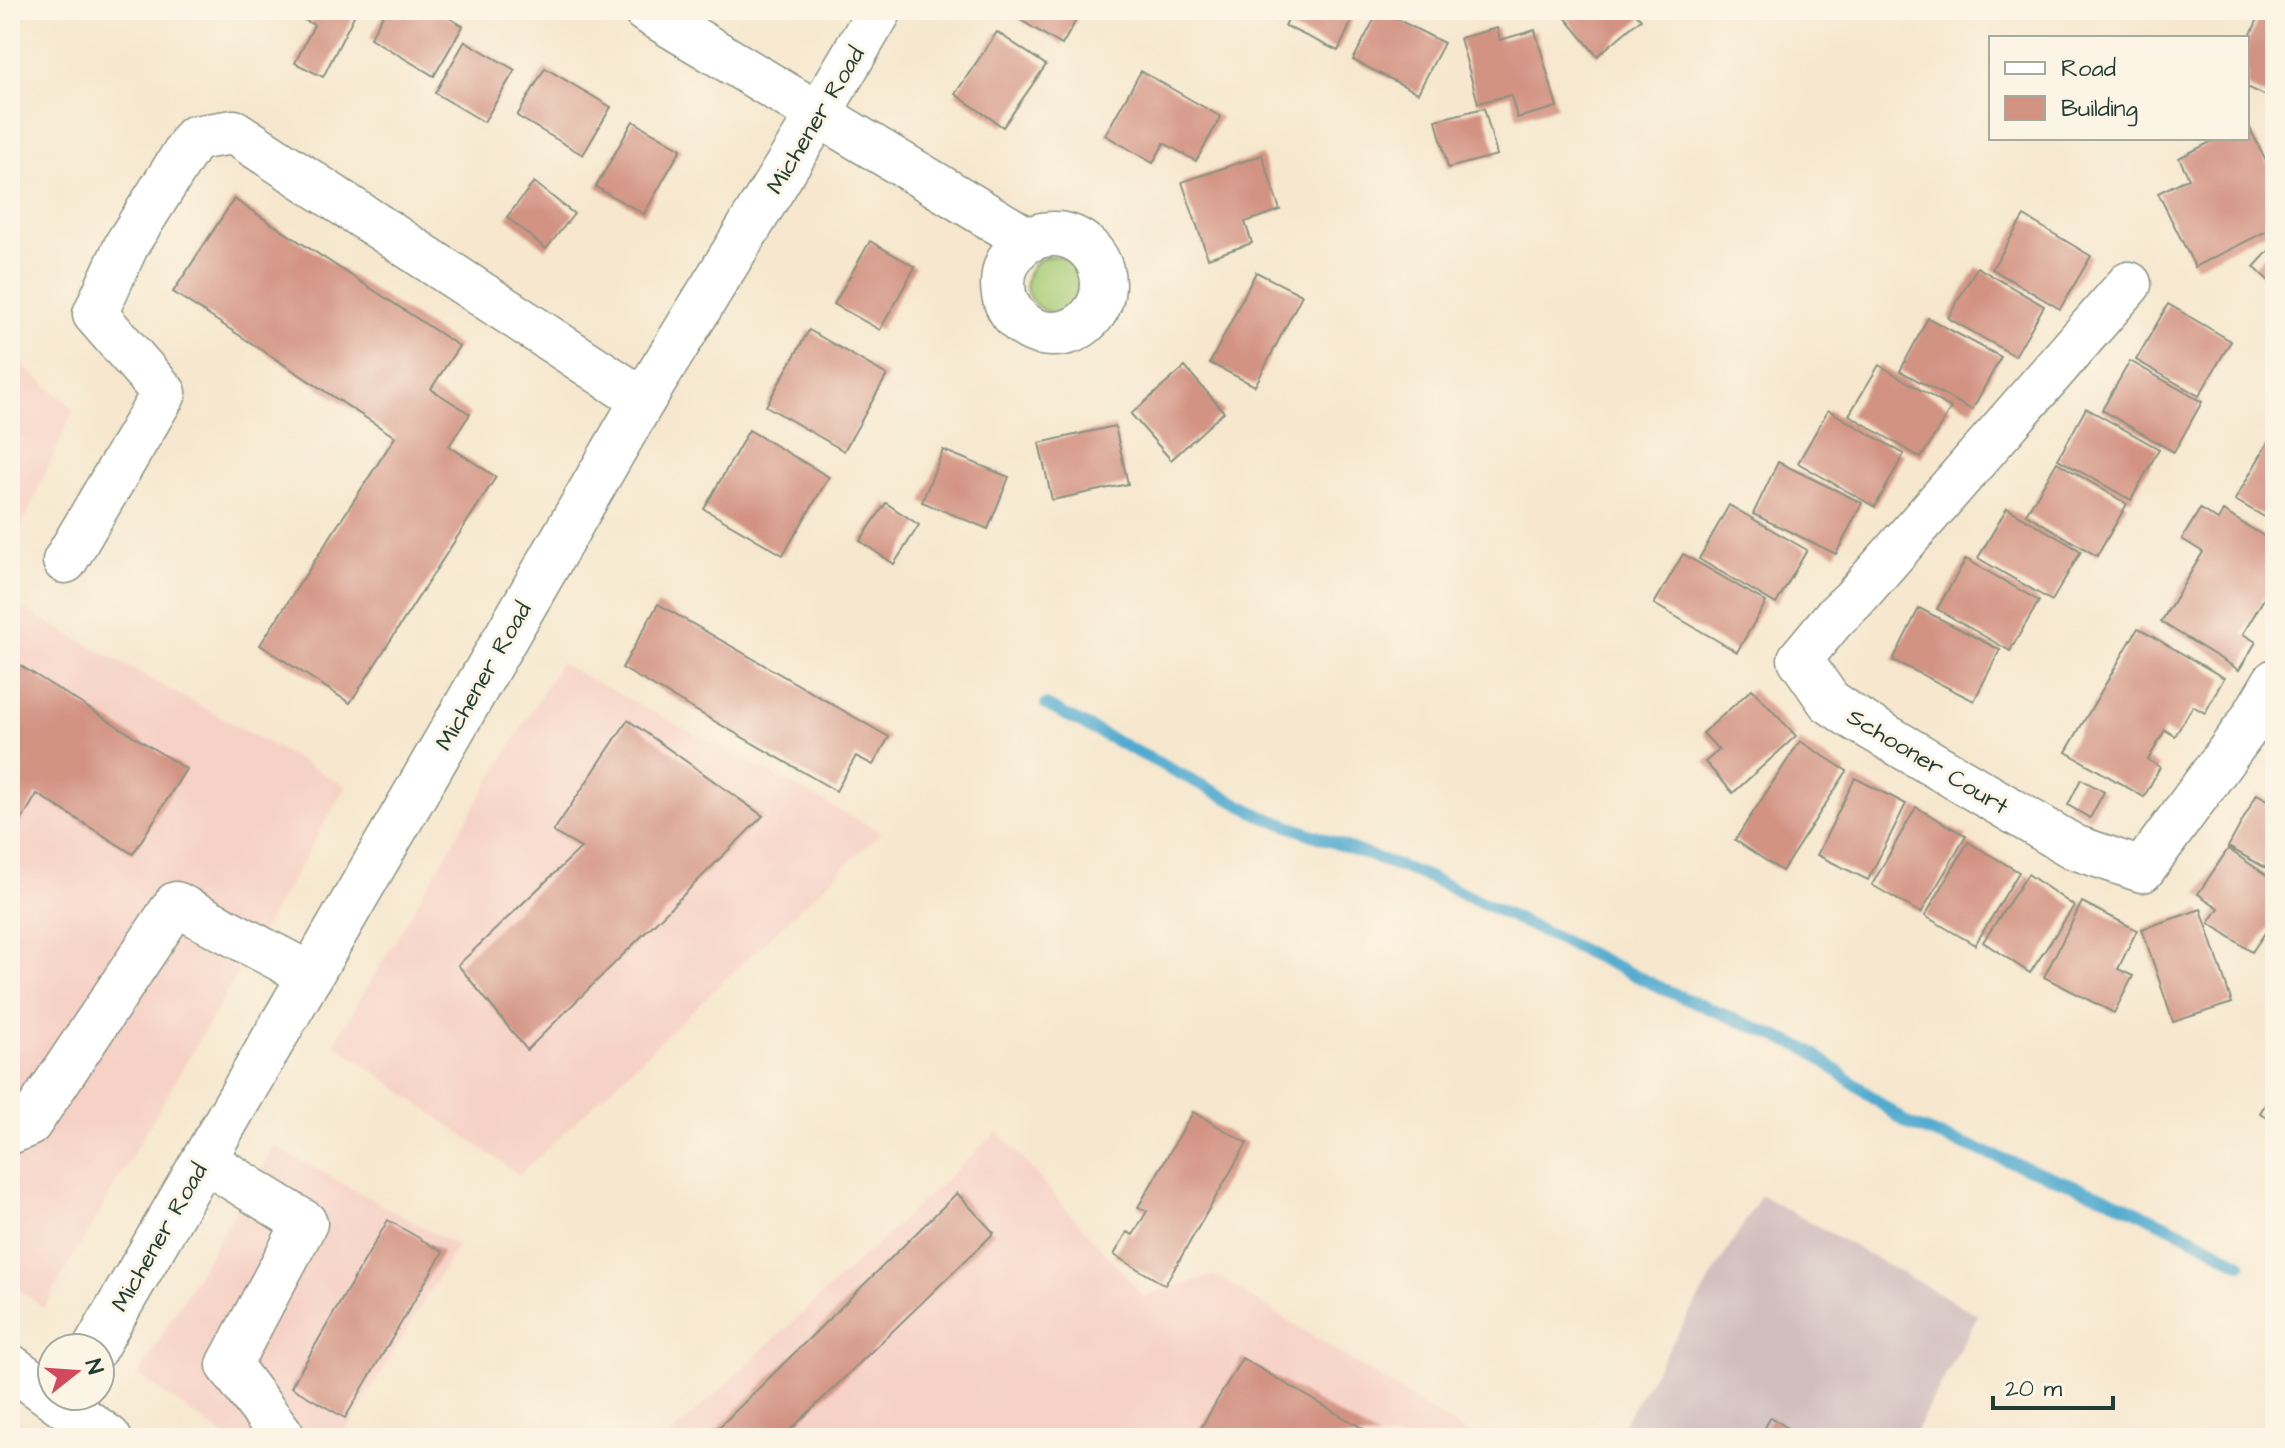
<svg xmlns="http://www.w3.org/2000/svg" width="2285" height="1448" viewBox="0 0 2285 1448" font-family="'Architects Daughter',sans-serif">
<rect width="100%" height="100%" fill="#fcf5e5"/>
<filter id="ink" filterUnits="userSpaceOnUse"><feTurbulence type="fractalNoise" baseFrequency=".0125" numOctaves="2"/><feDisplacementMap in="SourceGraphic" scale="16" xChannelSelector="R" yChannelSelector="G"/><feConvolveMatrix kernelMatrix="1 2 1 2 8 2 1 2 1" color-interpolation-filters="sRGB"/></filter>
<filter id="wash" filterUnits="userSpaceOnUse"><feTurbulence type="fractalNoise" baseFrequency=".006" numOctaves="4" result="noise"/><feDisplacementMap in="SourceGraphic" scale="32" xChannelSelector="R" yChannelSelector="G"/><feGaussianBlur stdDeviation="1.8" result="paint"/><feColorMatrix in="noise" values="0 0 0 0 0 0 0 0 0 0 0 0 0 0 0 0 0 1.4 0 .05"/><feComposite in="paint" operator="in"/></filter>
<g filter="url(#wash)">
<rect width="100%" height="100%" fill="#f6e7ce"/>
<g fill="#f6d1c6">
<path d="M 10,354 L 74,409 L 10,552 Z"/>
<path d="M 10,602 L 346,786 L 44,1308 L 10,1283 Z"/>
<path d="M 560,663 L 881,832 L 519,1175 L 334,1043 Z"/>
<path d="M 998,1131 L 1143,1296 L 1215,1275 L 1475,1438 L 668,1438 Z"/>
<path d="M 274,1146 L 457,1246 L 342,1438 L 227,1438 L 138,1375 Z"/>
</g>
<path fill="#d1bfbf" d="M 1761,1195 L 1978,1315 L 1912,1438 L 1615,1438 Z"/>
<circle fill="#a6cb74" stroke="#628454" stroke-width="2" cx="1054" cy="284" r="28"/>
<g fill="none" stroke-linecap="round" stroke-linejoin="round">
<path stroke="#51aacf" stroke-width="12" d="M 1046,705 L 1264,817 L 1428,877 L 1672,993 L 1809,1050 L 1908,1124 L 2108,1198 L 2188,1235 L 2241,1264"/>
</g>
<g id="blocks">
<g fill="#d39383">
<path d="M 290,10 L 357,10 L 323,77 L 295,63 L 314,25 L 289,12 Z"/>
<path d="M 386,10 L 435,10 L 463,26 L 434,76 L 370,38 Z"/>
<path d="M 1004,10 L 1082,10 L 1062,45 Z"/>
<path d="M 1292,10 L 1357,10 L 1338,51 L 1285,26 Z"/>
<path d="M 1379,10 L 1444,43 L 1418,93 L 1353,60 Z"/>
<path d="M 1559,10 L 1633,10 L 1641,19 L 1597,56 Z"/>
<path d="M 2262,10 L 2275,10 L 2275,100 L 2247,87 L 2247,43 Z"/>
<path d="M 1497,28 L 1500,40 L 1535,30 L 1557,107 L 1517,118 L 1511,95 L 1478,103 L 1460,38 Z"/>
<path d="M 997,32 L 1046,65 L 1003,127 L 955,94 Z"/>
<path d="M 465,41 L 515,70 L 484,122 L 435,93 Z"/>
<path d="M 545,68 L 611,107 L 583,155 L 517,116 Z"/>
<path d="M 1141,71 L 1221,117 L 1196,161 L 1164,143 L 1153,163 L 1105,135 Z"/>
<path d="M 1484,108 L 1497,155 L 1448,168 L 1436,120 Z"/>
<path d="M 633,121 L 681,149 L 644,214 L 596,187 Z"/>
<path d="M 2247,123 L 2272,172 L 2275,170 L 2275,227 L 2195,267 L 2158,193 L 2189,178 L 2179,158 L 2218,138 L 2247,138 Z"/>
<path d="M 1262,155 L 1280,210 L 1245,222 L 1252,243 L 1208,258 L 1182,182 Z"/>
<path d="M 534,182 L 574,214 L 546,249 L 507,217 Z"/>
<path d="M 234,199 L 459,346 L 431,389 L 470,414 L 449,446 L 496,477 L 350,703 L 260,645 L 395,437 L 173,292 Z"/>
<path d="M 2024,216 L 2091,256 L 2060,309 L 1992,269 Z"/>
<path d="M 870,241 L 915,267 L 880,330 L 834,304 Z"/>
<path d="M 2275,244 L 2275,287 L 2254,267 Z"/>
<path d="M 1977,267 L 2044,306 L 2015,356 L 1948,318 Z"/>
<path d="M 1256,272 L 1302,295 L 1255,386 L 1210,363 Z"/>
<path d="M 2168,304 L 2231,341 L 2199,396 L 2136,360 Z"/>
<path d="M 1928,318 L 2001,357 L 1972,410 L 1900,371 Z"/>
<path d="M 809,330 L 887,375 L 844,451 L 766,406 Z"/>
<path d="M 2130,361 L 2202,402 L 2174,452 L 2102,410 Z"/>
<path d="M 1879,365 L 1951,408 L 1921,458 L 1849,415 Z"/>
<path d="M 1185,367 L 1224,412 L 1171,460 L 1131,414 Z"/>
<path d="M 2086,408 L 2159,449 L 2131,500 L 2058,459 Z"/>
<path d="M 1828,410 L 1904,454 L 1875,507 L 1798,463 Z"/>
<path d="M 1115,426 L 1128,484 L 1052,500 L 1039,443 Z"/>
<path d="M 749,430 L 829,477 L 783,555 L 704,509 Z"/>
<path d="M 2275,430 L 2275,523 L 2235,500 Z"/>
<path d="M 943,450 L 1009,477 L 988,529 L 922,502 Z"/>
<path d="M 1778,462 L 1862,503 L 1836,554 L 1753,514 Z"/>
<path d="M 2057,462 L 2127,504 L 2097,556 L 2026,514 Z"/>
<path d="M 886,503 L 919,525 L 894,564 L 860,541 Z"/>
<path d="M 1729,505 L 1807,550 L 1776,604 L 1699,559 Z"/>
<path d="M 2007,508 L 2081,551 L 2052,601 L 1978,558 Z"/>
<path d="M 2200,509 L 2218,520 L 2223,511 L 2275,543 L 2275,580 L 2243,634 L 2256,642 L 2239,670 L 2161,622 L 2203,552 L 2182,539 Z"/>
<path d="M 1683,554 L 1766,602 L 1737,652 L 1654,604 Z"/>
<path d="M 1966,559 L 2039,601 L 2010,651 L 1937,609 Z"/>
<path d="M 658,604 L 889,737 L 873,765 L 856,756 L 836,791 L 622,668 Z"/>
<path d="M 1919,608 L 2000,650 L 1974,701 L 1893,660 Z"/>
<path d="M 2138,628 L 2224,678 L 2205,713 L 2193,706 L 2175,736 L 2165,730 L 2148,760 L 2160,767 L 2144,797 L 2066,752 Z"/>
<path d="M 10,659 L 186,769 L 133,854 L 37,794 L 10,840 Z"/>
<path d="M 1752,689 L 1796,736 L 1733,793 L 1705,762 L 1719,750 L 1703,733 Z"/>
<path d="M 628,720 L 763,816 L 527,1050 L 458,965 L 581,848 L 553,832 Z"/>
<path d="M 1800,741 L 1847,771 L 1782,871 L 1735,840 Z"/>
<path d="M 1855,778 L 1906,804 L 1868,880 L 1817,855 Z"/>
<path d="M 2081,779 L 2104,792 L 2090,818 L 2068,805 Z"/>
<path d="M 2257,794 L 2275,804 L 2275,873 L 2228,847 Z"/>
<path d="M 1916,807 L 1966,836 L 1921,913 L 1872,885 Z"/>
<path d="M 1968,842 L 2019,872 L 1975,945 L 1925,916 Z"/>
<path d="M 2228,849 L 2275,881 L 2275,918 L 2252,952 L 2209,923 L 2219,908 L 2198,894 Z"/>
<path d="M 2028,874 L 2074,906 L 2030,973 L 1983,942 Z"/>
<path d="M 2082,902 L 2137,930 L 2118,969 L 2133,976 L 2114,1013 L 2044,977 Z"/>
<path d="M 2201,909 L 2232,1003 L 2173,1022 L 2142,929 Z"/>
<path d="M 2275,1088 L 2275,1122 L 2260,1113 Z"/>
<path d="M 1193,1112 L 1247,1143 L 1165,1285 L 1114,1255 L 1127,1232 L 1133,1235 L 1147,1211 L 1138,1207 Z"/>
<path d="M 957,1193 L 994,1233 L 782,1438 L 708,1438 Z"/>
<path d="M 388,1220 L 443,1252 L 345,1418 L 291,1387 Z"/>
<path d="M 1242,1358 L 1379,1438 L 1195,1438 Z"/>
<path d="M 1771,1417 L 1803,1438 L 1759,1438 Z"/>
</g>
</g>
</g>
<g filter="url(#ink)">
<use href="#blocks" fill-opacity="0" stroke="#8a9281" stroke-width="2"/>
<g fill="none" stroke-linecap="round" stroke-linejoin="round">
<g stroke="#8a9281" stroke-width="47">
<g id="minor">
<path d="M 645,10 L 1028,240"/>
<circle cx="1053" cy="284" r="50"/>
<path d="M 2129,284 L 1854,599 L 1834,618 L 1800,659 L 1829,701 L 1851,716 L 2074,847 L 2142,870 L 2250,723 L 2275,681"/>
<path d="M 65,561 L 164,393 L 95,314 L 127,244 L 194,138 L 234,132 L 643,400"/>
<path d="M 10,1132 L 29,1124 L 176,904 L 311,975"/>
<path d="M 204,1160 L 305,1223 L 229,1365 L 281,1434 L 278,1438"/>
<path d="M 95,1348 L 643,400 L 818,115 L 880,10"/>
</g>
</g>
<g stroke="#8a9281" stroke-width="47">
<path id="major" d="M 10,1366 L 109,1438"/>
</g>
<use href="#minor" stroke="#fff" stroke-width="44"/>
<use href="#major" stroke="#fff" stroke-width="44"/>
</g>
</g>
<g text-anchor="middle" stroke-width="6" stroke-linejoin="round" paint-order="stroke">
<g font-size="24" fill="#1f3d34" stroke="#fcf5e5">
<text transform="translate(815 120) rotate(-59)" y="8">Michener Road</text>
<text transform="translate(483 676) rotate(-60)" y="8">Michener Road</text>
<text transform="translate(1928 761) rotate(31)" y="8">Schooner Court</text>
<text transform="translate(159 1237) rotate(-60)" y="8">Michener Road</text>
</g>
</g>
<rect width="2285" height="1448" fill="none" stroke="#fcf5e5" stroke-width="40"/>
<rect x="1989" y="36" width="260" height="104" fill="#fcf5e5" stroke="#a4ab9e" stroke-width="2"/>
<rect x="2005" y="62" width="40" height="12" fill="#ffffff" stroke="#a4ab9e" stroke-width="2"/>
<text x="2061" y="76" font-size="24" fill="#1f3d34">Road</text>
<rect x="2005" y="96" width="40" height="24" fill="#d39383" stroke="#a4ab9e" stroke-width="2"/>
<text x="2061" y="116" font-size="24" fill="#1f3d34">Building</text>
<g transform="translate(76 1372) rotate(73)"><circle r="38" fill="#fcf5e5" stroke="#a4ab9e" stroke-width="2"/>
<path d="M0-6L14 30L0 20L-14 30Z" fill="#d1495b"/>
<text y="-12" font-size="22" font-weight="bold" text-anchor="middle" fill="#1f3d34">N</text>
</g>
<path d="M1993 1396v12h120v-12" fill="none" stroke="#1f3d34" stroke-width="4"/>
<text x="2005" y="1396" font-size="24" fill="#1f3d34" stroke="#fcf5e5" stroke-width="6" paint-order="stroke">20 m</text>
</svg>
